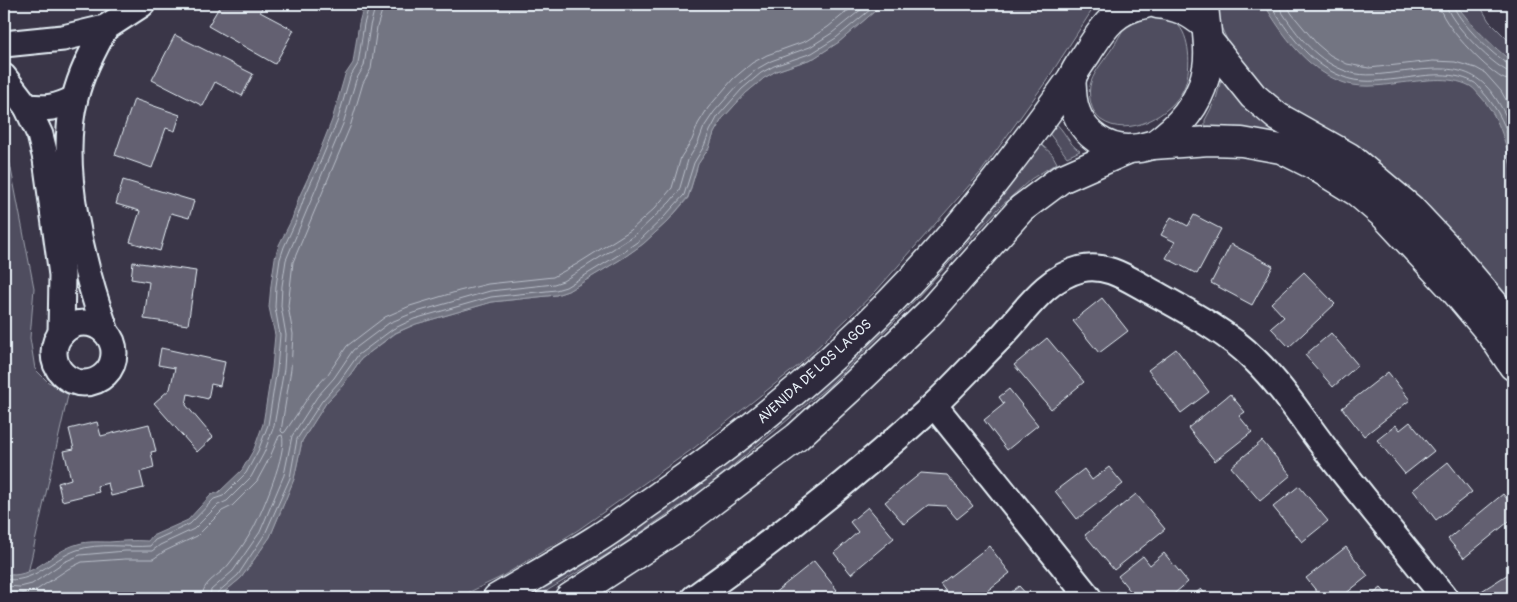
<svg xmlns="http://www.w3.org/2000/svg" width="1517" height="602" viewBox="0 0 1517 602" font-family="Pangolin,sans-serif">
<rect width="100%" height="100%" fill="#3a3648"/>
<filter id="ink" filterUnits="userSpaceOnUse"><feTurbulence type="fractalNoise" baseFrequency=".02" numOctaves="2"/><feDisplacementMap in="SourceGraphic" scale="10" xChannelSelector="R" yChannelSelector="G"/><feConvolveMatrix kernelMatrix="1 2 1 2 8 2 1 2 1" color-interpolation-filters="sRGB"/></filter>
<g filter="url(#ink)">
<g fill="#504e5f" stroke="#9ca0ac">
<path d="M 883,4 L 1096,4 L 1047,80 L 981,172 L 876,291 L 799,365 L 694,448 L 578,530 L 501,577 L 457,598 L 217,598 L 241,578 L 270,537 L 294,479 L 302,441 L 326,403 L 343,385 L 361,359 L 396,333 L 416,324 L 492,302 L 556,295 L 568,291 L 623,258 L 643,244 L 668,221 L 688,198 L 698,164 L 709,148 L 714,133 L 722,119 L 746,93 L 764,78 L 776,71 L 814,58 L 839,42 Z"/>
<path d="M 1215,4 L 1479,4 L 1489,21 L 1513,45 L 1513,312 L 1295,117 L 1239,65 L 1222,29 Z"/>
<path d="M 1159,15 C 1166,17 1175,20 1179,26 C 1191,40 1191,72 1184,88 C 1172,115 1128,139 1101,120 C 1091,113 1087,94 1091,82 C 1095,70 1106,58 1113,47 C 1118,40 1123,27 1130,22 C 1139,16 1149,16 1159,15 Z"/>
<path d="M 1222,77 L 1446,266 L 1253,130 L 1224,127 L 1210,129 L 1205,125 L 1205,120 L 1216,99 Z"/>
<path d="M 1054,122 C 1065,130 1068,144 1080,151 L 1067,157 L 1045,128 Z"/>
<path d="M 1036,140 L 1052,154 L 1057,163 L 1031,179 L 1000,207 L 905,311 L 831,384 L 706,488 L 621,546 L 535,598 L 510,598 L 699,476 Z"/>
<path d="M 4,152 L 10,164 L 34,288 L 30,338 L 35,369 L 48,382 L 69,391 L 28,573 L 19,576 L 4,574 Z"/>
</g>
<g fill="#737482" stroke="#a2a6b1">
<path d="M 366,4 L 883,4 L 839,42 L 814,58 L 776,71 L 764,78 L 746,93 L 722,119 L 714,133 L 709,148 L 698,164 L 688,197 L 668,221 L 643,244 L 623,258 L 568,291 L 556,295 L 492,302 L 416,324 L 395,333 L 361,359 L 343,385 L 326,403 L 302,441 L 294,479 L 270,537 L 241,578 L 217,598 L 4,598 L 4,574 C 32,581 51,551 78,544 C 88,541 98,542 109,542 C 122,541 134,540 148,541 L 152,536 L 188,520 L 211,495 L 219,492 L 242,470 L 254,449 L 263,424 L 272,368 L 275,335 L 269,307 L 271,285 L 275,258 L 279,245 L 292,219 L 299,197 L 315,163 L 332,120 L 345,75 L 353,63 L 359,23 L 363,8 Z"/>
<path d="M 1264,4 L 1456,4 C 1472,27 1492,45 1513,63 L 1513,176 C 1507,148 1501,119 1481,97 C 1478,94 1474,88 1470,86 C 1449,75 1422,81 1399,83 C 1380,86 1358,89 1339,81 C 1305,67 1283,35 1264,4 Z"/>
</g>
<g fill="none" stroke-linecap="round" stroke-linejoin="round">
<g stroke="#b9bfc9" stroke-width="1">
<path d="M 384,4 L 377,27 L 371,69 L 363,83 L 350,127 L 293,262 L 288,306 L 293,334 L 291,369 L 281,431 L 283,433 L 285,432 L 311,393 L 328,374 L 347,346 L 385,317 L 410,306 L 459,291 L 488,284 L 553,277 L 577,264 L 631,230 L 655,208 L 672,188 L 681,157 L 692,140 L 698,124 L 708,108 L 733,79 L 752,63 L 767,55 L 806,41 L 828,27 L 856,4"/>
<path d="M 1270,4 C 1288,33 1309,63 1341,76 C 1359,84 1379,81 1398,79 C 1422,76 1450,70 1473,82 C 1476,83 1479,87 1481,90 C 1498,108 1508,129 1513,154"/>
<path d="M 1277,4 C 1293,30 1314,59 1343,70 C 1359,77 1376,75 1392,73 C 1460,65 1484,62 1513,132"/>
<path d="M 1286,4 L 1292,14 L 1317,44 L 1330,55 L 1347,64 L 1369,68 L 1433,61 L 1455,62 L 1476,68 L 1485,73 L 1501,91 L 1513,112"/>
<path d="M 1439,4 C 1440,23 1485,68 1502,78 C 1506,80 1509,80 1513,80"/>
<path d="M 1446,4 C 1447,20 1498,72 1513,73"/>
<path d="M 1453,4 C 1454,17 1501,65 1513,66"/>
<path d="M 4,579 C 33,585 51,559 77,550 C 99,542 127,548 150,546 L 155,540 L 190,524 L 214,499 L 223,496 L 246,473 L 258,451 L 268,425 L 277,369 L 280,335 L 275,307 L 276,286 L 280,259 L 284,247 L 296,221 L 304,198 L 319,165 L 337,122 L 350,77 L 358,64 L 364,24 L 370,4"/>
<path d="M 4,586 L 20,587 L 32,584 L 64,562 L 80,555 L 125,551 L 152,551 L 160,545 L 194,529 L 218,505 L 227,501 L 251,477 L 264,453 L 274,426 L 284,369 L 286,335 L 281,306 L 282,286 L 286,260 L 343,124 L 356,80 L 364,66 L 370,26 L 376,4"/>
<path d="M 4,594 L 21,594 L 35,591 L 68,569 L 82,562 L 125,559 L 153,559 L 165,551 L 197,536 L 222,511 L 232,506 L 257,481 L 270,457 L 279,436 L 282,435 C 288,451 262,512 253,529 C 246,541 238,553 229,564 C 220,576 202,581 202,598"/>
<path d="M 209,598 L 211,590 L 233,571 L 260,532 L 284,475 L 292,436 L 317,397 L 334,378 L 353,350 L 389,323 L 413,313 L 490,291 L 554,284 L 563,281 L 635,235 L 670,202 L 679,191 L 688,160 L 698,143 L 704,127 L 714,112 L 738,85 L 757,69 L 771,61 L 810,47 L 832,33 L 868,4"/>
<path d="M 215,598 L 217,593 L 238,575 L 265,534 L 290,478 L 297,439 L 322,401 L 339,382 L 358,355 L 393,329 L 414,319 L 491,297 L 556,290 L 566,287 L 620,254 L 640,240 L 664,217 L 684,195 L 694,163 L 704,146 L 710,131 L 718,116 L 742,89 L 761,73 L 774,66 L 812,53 L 836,38 L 877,4"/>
</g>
</g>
<g fill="#636171" stroke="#e8f1f8">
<path d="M 221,4 L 264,4 L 260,12 L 294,30 L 275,64 L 208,26 Z"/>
<path d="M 175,35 L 253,74 L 242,96 L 215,82 L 203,106 L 152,80 Z"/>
<path d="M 134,99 L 180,115 L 175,131 L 166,128 L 152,168 L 115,155 Z"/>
<path d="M 123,180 L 194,201 L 189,218 L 171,213 L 160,251 L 130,242 L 140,211 L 116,204 Z"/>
<path d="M 1194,215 L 1221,229 L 1197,274 L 1166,258 L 1175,242 L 1161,235 L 1171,217 L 1188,226 Z"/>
<path d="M 1231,244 L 1273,266 L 1252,305 L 1211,283 Z"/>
<path d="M 133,262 L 196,271 L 188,325 L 144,319 L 149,282 L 131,279 Z"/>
<path d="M 1304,272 L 1335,304 L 1289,347 L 1271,328 L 1284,317 L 1271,303 Z"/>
<path d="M 1102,298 L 1128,331 L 1099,353 L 1073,321 Z"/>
<path d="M 1331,333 L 1358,365 L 1333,387 L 1305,355 Z"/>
<path d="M 1047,338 L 1084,382 L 1051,409 L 1014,365 Z"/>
<path d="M 161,348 L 225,362 L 220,386 L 211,384 L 208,399 L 188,394 L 186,405 L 213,437 L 197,452 L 154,403 L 170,389 L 175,368 L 158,365 Z"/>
<path d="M 1176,349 L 1209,392 L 1181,413 L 1148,370 Z"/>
<path d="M 1388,372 L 1410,400 L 1364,436 L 1342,408 Z"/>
<path d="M 1009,389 L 1038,425 L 1007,450 L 984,420 L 1004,404 L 999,397 Z"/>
<path d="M 1230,394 L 1245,412 L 1239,416 L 1252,432 L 1215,461 L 1188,428 Z"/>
<path d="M 97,422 L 101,436 L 149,424 L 156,451 L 151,452 L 154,468 L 140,472 L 144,488 L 111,496 L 108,483 L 97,486 L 99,492 L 62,501 L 58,483 L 71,479 L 64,451 L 74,449 L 69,429 Z"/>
<path d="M 1410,422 L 1434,451 L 1405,474 L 1377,440 L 1396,425 L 1400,430 Z"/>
<path d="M 1262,441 L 1291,475 L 1260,501 L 1231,467 Z"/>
<path d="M 1448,462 L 1472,492 L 1436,520 L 1413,490 Z"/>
<path d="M 1109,467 L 1123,484 L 1077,519 L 1055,491 L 1084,469 L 1092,480 Z"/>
<path d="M 921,473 L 947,475 L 973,506 L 957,519 L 946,506 L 928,505 L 904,524 L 885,502 Z"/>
<path d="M 1299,486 L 1328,521 L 1302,542 L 1273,507 Z"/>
<path d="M 1136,494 L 1165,529 L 1114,570 L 1085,535 Z"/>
<path d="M 1503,494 L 1513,506 L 1513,518 L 1464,558 L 1448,539 Z"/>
<path d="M 868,507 L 894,538 L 851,574 L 834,553 L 858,532 L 850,522 Z"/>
<path d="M 989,546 L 1010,573 L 978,598 L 951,598 L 940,584 Z"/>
<path d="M 1346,547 L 1368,576 L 1340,598 L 1322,598 L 1306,578 Z"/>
<path d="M 1164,553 L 1188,582 L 1169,598 L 1136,598 L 1118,576 L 1143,556 L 1150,565 Z"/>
<path d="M 814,561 L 837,590 L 828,598 L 768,598 Z"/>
<path d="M 1513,571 L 1513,598 L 1484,598 L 1480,592 Z"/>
<path d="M 1019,586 L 1030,598 L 1004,598 Z"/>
<path d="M 1381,588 L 1390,598 L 1368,598 Z"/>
<path d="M 1201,589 L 1209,598 L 1189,598 Z"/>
</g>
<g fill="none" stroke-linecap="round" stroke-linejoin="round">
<g stroke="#e8f1f8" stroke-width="29">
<g id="street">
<path d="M 105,28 C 93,51 81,73 75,98 C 57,167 83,266 106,332"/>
<path d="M 4,44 L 63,38 L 105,28 L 142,4"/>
<path d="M 4,77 L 27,107 L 40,135 L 46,159 L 62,275 L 61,334"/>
<path d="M 27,107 C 47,109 56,108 74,99"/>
<circle cx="84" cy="353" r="30"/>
<path d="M 934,405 L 1089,598"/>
<path d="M 694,598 C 777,539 857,475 933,406 C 956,384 978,360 1001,337 C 1025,312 1045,278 1081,269 C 1105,263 1127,278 1147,289 C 1181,308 1228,332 1254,359 C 1283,387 1305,423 1330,455 C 1367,503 1407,551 1445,598"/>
</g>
</g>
<g stroke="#e8f1f8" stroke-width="31">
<g id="secondary">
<path d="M 1145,4 C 1115,10 1105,25 1089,50 C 1085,57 1073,72 1072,79 C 1071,83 1072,87 1072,91 C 1074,133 1110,159 1151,145 C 1156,144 1160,140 1164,137 C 1187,119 1202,97 1207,68 C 1211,47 1205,25 1204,4"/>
<path d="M 1157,4 C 1177,6 1190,12 1205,25"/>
<path d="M 1208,40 L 1253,96 L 1278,117 L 1349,157 L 1411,209 L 1443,243 L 1513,326"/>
<path d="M 1153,145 L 1209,141 L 1242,142 L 1281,149 L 1315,166 L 1357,192 L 1384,215 L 1455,291 L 1492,335 L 1513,366"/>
<path d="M 497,598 C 529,579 563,560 595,540 C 615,528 634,513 653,500 C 738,441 819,375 891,301 C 958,233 1016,156 1072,78"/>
<path d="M 569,598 L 681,525 L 797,437 L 855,384 L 930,312 L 1021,209 L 1061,179 L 1127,150"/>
</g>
</g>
<use href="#street" stroke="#2f2a3d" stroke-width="25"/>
<use href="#secondary" stroke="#2f2a3d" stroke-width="28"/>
</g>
</g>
<g text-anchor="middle" stroke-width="4.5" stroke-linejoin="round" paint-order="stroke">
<g font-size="14" fill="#e8f1f8" stroke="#2f2a3d">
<text transform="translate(814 371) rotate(-42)" y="5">AVENIDA DE LOS LAGOS</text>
</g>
</g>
<rect width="1517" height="602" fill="none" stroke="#2f2a3d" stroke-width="20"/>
<rect x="10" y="10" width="1497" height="582" fill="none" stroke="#e8f1f8" stroke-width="2" filter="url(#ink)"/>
</svg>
